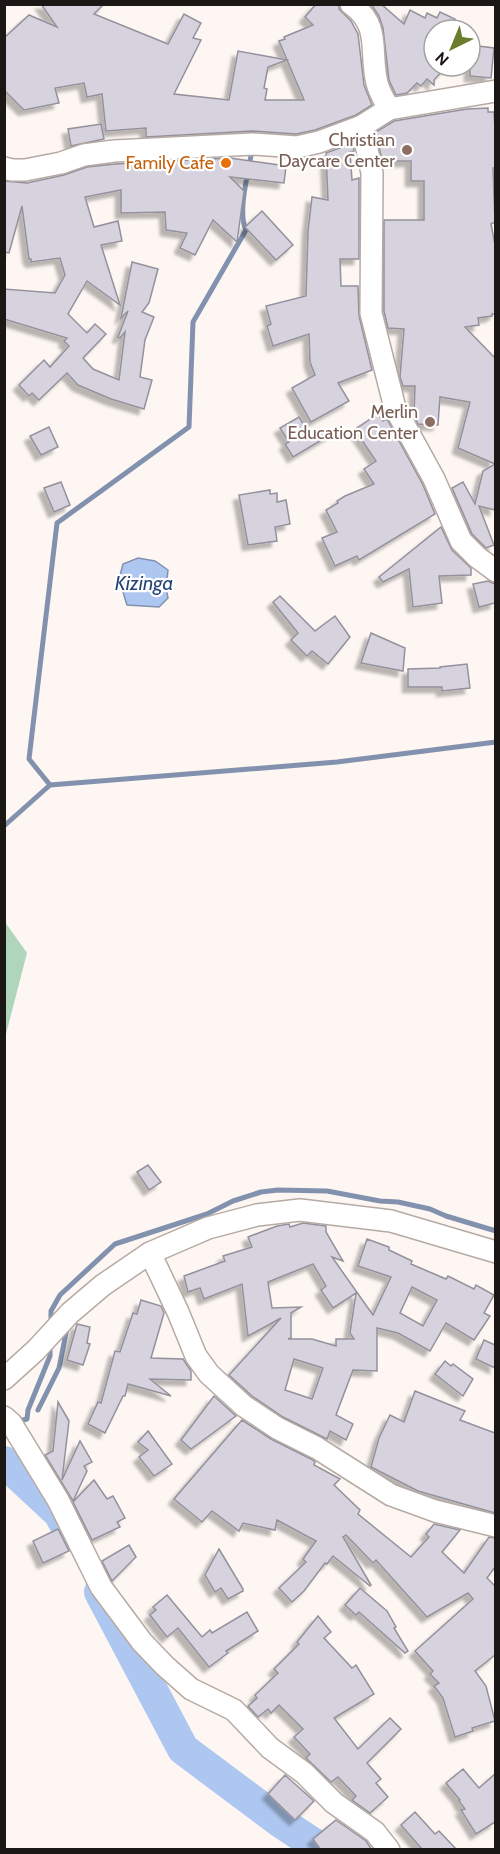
<svg xmlns="http://www.w3.org/2000/svg" width="500" height="1854" viewBox="0 0 500 1854" font-family="Cabin,sans-serif">
<defs>
<filter id="shadow"><feDropShadow dx="-5.5" dy="5.5" stdDeviation="1.5" flood-color="#0004"/></filter>
</defs>
<rect width="100%" height="100%" fill="#fdf6f2"/>
<path fill="#afd5bc" d="M 5,922 L 27,953 L 5,1038 Z"/>
<path fill="#aec7f0" stroke="#8292ae" stroke-width="1.5" d="M 138,558 L 155,561 L 168,570 L 166,588 L 168,598 L 159,607 L 127,605 L 119,579 L 123,564 Z"/>
<g fill="none" stroke-linecap="round" stroke-linejoin="round">
<g stroke="#8292ae" stroke-width="5">
<path d="M 50,785 L 29,759 L 57,523 L 189,427 L 193,322 L 246,230 C 237,212 249,170 252,150"/>
<path d="M 4,826 L 50,785 L 337,762 L 496,742"/>
<path d="M 51,1324 L 51,1311 L 60,1295 L 115,1244 L 207,1214 L 233,1201 L 261,1192 L 278,1190 L 327,1191 L 380,1201 L 398,1202 L 430,1209 L 446,1216 L 496,1231"/>
<path d="M 38,1410 L 59,1368 L 67,1328"/>
<path d="M 15,1422 L 27,1419 L 28,1410 L 50,1356 L 50,1345"/>
</g>
<g stroke="#aec7f0" stroke-width="32">
<path d="M 4,1462 L 59,1513 L 71,1534"/>
<path d="M 100,1592 L 183,1749 L 282,1823 L 323,1850"/>
</g>
</g>
<g fill="#d6d3df" stroke="#94919c" stroke-width="1.5" fill-rule="evenodd" filter="url(#shadow)">
<path d="M 41,4 L 104,4 L 94,14 L 168,44 L 184,14 L 201,23 L 193,38 L 201,40 L 174,94 L 229,100 L 238,51 L 287,60 L 268,67 L 264,88 L 267,89 L 265,100 L 304,100 L 279,41 L 285,39 L 284,37 L 313,25 L 305,17 L 316,4 L 339,4 L 339,9 L 351,21 L 358,34 L 364,85 L 372,105 L 356,115 L 315,130 L 296,134 L 252,131 L 146,137 L 146,128 L 106,131 L 102,94 L 87,97 L 84,83 L 55,88 L 59,103 L 24,110 L 4,90 L 4,38 L 29,15 L 57,27 Z"/>
<path d="M 371,4 L 381,4 L 404,24 L 410,10 L 425,18 L 427,13 L 437,18 L 440,12 L 455,19 L 451,26 L 460,30 L 434,30 L 434,66 L 447,66 L 434,80 L 434,85 L 427,79 L 421,86 L 417,83 L 407,93 L 396,95 L 389,80 L 383,28 L 379,16 Z"/>
<path d="M 470,45 L 494,48 L 491,78 L 470,76 Z"/>
<path d="M 488,108 L 488,112 L 494,112 L 495,130 L 495,168 L 493,168 L 495,222 L 491,224 L 495,245 L 495,314 L 492,314 L 492,316 L 478,318 L 479,325 L 465,327 L 495,358 L 495,464 L 458,448 L 470,402 L 440,397 L 438,425 L 418,424 L 414,415 L 415,386 L 403,386 L 400,377 L 404,329 L 388,328 L 384,311 L 384,220 L 424,220 L 424,181 L 411,181 L 411,161 L 382,161 L 376,132 L 394,121 L 467,109 Z"/>
<path d="M 101,124 L 104,139 L 71,146 L 68,129 Z"/>
<path d="M 353,143 L 354,151 L 350,152 L 352,180 L 359,178 L 359,259 L 340,259 L 341,286 L 358,286 L 359,316 L 372,370 L 338,383 L 349,401 L 311,422 L 292,388 L 315,375 L 310,362 L 309,334 L 273,346 L 267,326 L 271,324 L 266,306 L 306,296 L 308,231 L 312,197 L 328,200 L 326,153 Z"/>
<path d="M 230,158 L 286,166 L 284,183 L 230,177 L 244,191 L 237,242 L 213,220 L 195,255 L 180,248 L 187,233 L 166,230 L 165,212 L 121,213 L 121,190 L 85,197 L 94,227 L 118,221 L 122,241 L 101,245 L 120,305 L 87,281 L 68,314 L 87,333 L 95,324 L 106,334 L 83,358 L 93,369 L 119,380 L 125,332 L 120,338 L 118,337 L 128,311 L 121,318 L 132,262 L 158,269 L 149,303 L 142,312 L 154,317 L 145,340 L 140,377 L 152,380 L 144,409 L 111,399 L 78,385 L 67,373 L 39,400 L 32,393 L 29,396 L 19,385 L 44,360 L 50,367 L 69,346 L 64,341 L 67,338 L 4,319 L 4,289 L 55,293 L 65,275 L 60,258 L 31,262 L 31,259 L 29,259 L 22,206 L 9,253 L 4,252 L 4,181 L 27,183 L 64,175 L 87,167 L 115,164 Z"/>
<path d="M 262,211 L 293,245 L 276,260 L 245,227 Z"/>
<path d="M 378,414 L 383,421 L 387,419 L 423,485 L 435,514 L 359,560 L 357,556 L 335,566 L 322,538 L 337,532 L 326,510 L 338,503 L 337,501 L 345,496 L 374,484 L 364,469 L 376,461 L 357,433 L 357,428 Z"/>
<path d="M 299,417 L 310,435 L 327,430 L 330,435 L 293,457 L 285,444 L 289,442 L 280,428 Z"/>
<path d="M 49,427 L 58,447 L 41,455 L 30,436 Z"/>
<path d="M 495,464 L 495,510 L 479,506 L 494,545 L 486,548 L 472,534 L 452,488 L 463,482 L 475,504 L 483,471 Z"/>
<path d="M 61,482 L 70,505 L 54,512 L 44,488 Z"/>
<path d="M 270,490 L 270,494 L 277,493 L 277,502 L 286,500 L 290,524 L 275,527 L 277,541 L 248,545 L 239,495 Z"/>
<path d="M 441,527 L 452,550 L 471,568 L 471,575 L 439,576 L 442,603 L 413,607 L 409,569 L 383,582 L 379,577 Z"/>
<path d="M 488,581 L 495,584 L 495,603 L 479,607 L 473,584 Z"/>
<path d="M 280,596 L 315,631 L 335,616 L 350,637 L 328,664 L 312,651 L 307,656 L 291,640 L 298,633 L 273,602 Z"/>
<path d="M 371,633 L 405,648 L 403,671 L 361,663 Z"/>
<path d="M 467,664 L 470,688 L 442,691 L 442,687 L 408,687 L 408,669 L 440,668 L 440,667 Z"/>
<path d="M 148,1165 L 161,1182 L 149,1190 L 137,1172 Z"/>
<path d="M 303,1223 L 326,1226 L 326,1232 L 343,1261 L 332,1257 L 373,1315 L 391,1277 L 358,1266 L 367,1239 L 389,1247 L 389,1250 L 412,1261 L 411,1264 L 446,1279 L 448,1276 L 474,1289 L 476,1285 L 494,1295 L 484,1313 L 490,1316 L 474,1340 L 446,1323 L 430,1351 L 398,1333 L 377,1328 L 377,1371 L 353,1370 L 336,1415 L 353,1424 L 346,1440 L 330,1431 L 327,1439 L 283,1417 L 252,1396 L 229,1375 L 281,1318 L 248,1336 L 242,1284 L 204,1299 L 200,1288 L 188,1292 L 184,1276 L 225,1261 L 223,1256 L 252,1247 L 248,1237 L 277,1226 L 289,1224 L 290,1227 ZM 313,1264 L 326,1286 L 321,1290 L 333,1308 L 356,1293 L 350,1333 L 354,1339 L 336,1339 L 336,1346 L 312,1339 L 288,1339 L 291,1338 L 291,1313 L 301,1307 L 272,1308 L 268,1282 ZM 412,1287 L 437,1300 L 423,1326 L 400,1313 ZM 294,1359 L 323,1368 L 312,1399 L 285,1390 Z"/>
<path d="M 141,1300 L 161,1306 L 164,1313 L 151,1358 L 183,1359 L 191,1371 L 191,1380 L 150,1379 L 171,1396 L 128,1384 L 125,1396 L 123,1396 L 105,1433 L 88,1424 L 98,1402 L 101,1403 L 115,1351 L 120,1352 L 133,1313 L 137,1314 Z"/>
<path d="M 77,1324 L 90,1327 L 87,1343 L 90,1344 L 83,1365 L 67,1360 Z"/>
<path d="M 484,1340 L 495,1345 L 495,1368 L 476,1359 Z"/>
<path d="M 445,1361 L 451,1366 L 453,1364 L 473,1379 L 463,1396 L 435,1374 Z"/>
<path d="M 415,1391 L 465,1411 L 460,1420 L 495,1433 L 495,1513 L 418,1491 L 371,1467 L 379,1438 L 390,1415 L 404,1422 Z"/>
<path d="M 214,1396 L 236,1416 L 191,1449 L 181,1440 Z"/>
<path d="M 58,1402 L 69,1421 L 62,1480 L 80,1441 L 92,1462 L 84,1466 L 87,1471 L 73,1501 L 45,1455 L 53,1451 Z"/>
<path d="M 242,1420 L 271,1439 L 311,1459 L 315,1462 L 314,1465 L 340,1479 L 334,1485 L 360,1510 L 358,1514 L 411,1557 L 429,1537 L 426,1534 L 434,1524 L 460,1530 L 442,1552 L 464,1573 L 489,1537 L 495,1538 L 495,1567 L 487,1578 L 495,1586 L 495,1655 L 475,1671 L 486,1686 L 495,1721 L 472,1728 L 473,1731 L 455,1737 L 443,1698 L 434,1686 L 439,1683 L 430,1674 L 433,1671 L 415,1651 L 473,1599 L 468,1593 L 427,1617 L 376,1560 L 373,1563 L 346,1535 L 343,1537 L 371,1585 L 370,1586 L 333,1556 L 327,1564 L 325,1563 L 304,1591 L 292,1602 L 279,1588 L 306,1562 L 303,1559 L 316,1541 L 277,1520 L 275,1530 L 243,1523 L 239,1531 L 212,1511 L 202,1522 L 174,1499 Z"/>
<path d="M 148,1431 L 172,1464 L 154,1476 L 139,1457 L 148,1450 L 138,1442 Z"/>
<path d="M 94,1480 L 107,1499 L 113,1496 L 125,1518 L 117,1522 L 120,1527 L 92,1540 L 73,1502 Z"/>
<path d="M 58,1529 L 69,1551 L 43,1563 L 33,1541 Z"/>
<path d="M 129,1545 L 136,1557 L 112,1581 L 102,1561 Z"/>
<path d="M 219,1549 L 243,1589 L 243,1591 L 228,1599 L 221,1588 L 215,1592 L 205,1575 Z"/>
<path d="M 360,1588 L 387,1611 L 396,1627 L 394,1628 L 408,1651 L 405,1653 L 359,1612 L 356,1615 L 345,1605 Z"/>
<path d="M 167,1595 L 202,1637 L 210,1630 L 212,1633 L 247,1612 L 258,1631 L 226,1651 L 228,1653 L 209,1667 L 178,1628 L 167,1637 L 150,1615 L 156,1610 L 153,1607 Z"/>
<path d="M 318,1616 L 331,1632 L 324,1638 L 352,1668 L 356,1665 L 374,1694 L 334,1718 L 358,1749 L 390,1718 L 401,1729 L 367,1763 L 381,1779 L 376,1783 L 388,1797 L 370,1813 L 352,1800 L 356,1796 L 338,1777 L 331,1782 L 306,1758 L 310,1754 L 294,1737 L 303,1729 L 279,1705 L 271,1713 L 268,1709 L 258,1717 L 248,1706 L 257,1698 L 255,1695 L 278,1673 L 274,1669 L 299,1644 L 297,1642 Z"/>
<path d="M 463,1769 L 479,1788 L 495,1774 L 495,1822 L 476,1834 L 461,1810 L 465,1809 L 459,1801 L 460,1800 L 446,1783 Z"/>
<path d="M 285,1775 L 314,1801 L 295,1820 L 268,1794 Z"/>
<path d="M 415,1812 L 435,1834 L 439,1831 L 457,1850 L 419,1850 L 421,1848 L 401,1825 Z"/>
<path d="M 336,1820 L 366,1841 L 372,1850 L 321,1850 L 313,1839 Z"/>
</g>
<g fill="none" stroke-linecap="round" stroke-linejoin="round">
<g stroke="#b6aba4" stroke-width="24">
<g id="minor">
<path d="M 351,4 C 382,26 369,52 377,83 C 379,92 385,101 389,109"/>
<path d="M 362,126 L 372,173 L 371,313 L 395,408 L 434,479 L 461,541 L 477,557 L 496,571"/>
<path d="M 4,168 L 12,170 L 25,170 L 61,163 L 84,155 L 114,151 L 253,144 L 297,147 L 319,142 L 362,126 L 389,109 L 496,91"/>
<path d="M 150,1253 L 178,1312 L 196,1356 L 209,1374 L 244,1406 L 277,1428 L 317,1448 L 391,1495 L 435,1511 L 496,1526"/>
<path d="M 4,1379 L 36,1350 L 70,1313 L 103,1285 L 150,1253 L 208,1228 L 257,1215 L 300,1210 L 391,1221 L 496,1252"/>
<path d="M 4,1417 L 11,1423 L 58,1500 L 101,1587 L 142,1642 L 165,1666 L 191,1689 L 234,1710 L 270,1748 L 304,1773 L 334,1803 L 375,1832 L 389,1850"/>
</g>
</g>
<use href="#minor" stroke="#fff" stroke-width="21"/>
</g>
<g fill="#8d6e63" stroke="#fff" stroke-width="2">
<circle cx="407" cy="150" r="6"/>
<circle cx="430" cy="422" r="6"/>
</g>
<circle fill="#e8710a" stroke="#fff" stroke-width="2" cx="226" cy="163" r="6"/>
<g text-anchor="middle" stroke-width="4.5" stroke-linejoin="round" paint-order="stroke">
<g font-size="18" fill="#785e54" stroke="#fff" text-anchor="end">
<text x="395" y="146">Christian<tspan x="395" dy="21">Daycare Center</tspan></text>
<text x="418" y="418">Merlin<tspan x="418" dy="21">Education Center</tspan></text>
</g>
<g font-size="18" fill="#c56008" stroke="#fff" text-anchor="end">
<text x="214" y="169">Family Cafe</text>
</g>
<g font-size="20" font-style="italic" fill="#254376" stroke="#fff">
<text x="144" y="590">Kizinga</text>
</g>
</g>
<rect width="500" height="1854" fill="none" stroke="#1b1715" stroke-width="12"/>
<g transform="translate(452 48) rotate(223)"><circle r="28" fill="#ffffff" stroke="#a4a2a1" stroke-width="1.5"/>
<path d="M0-4.5L10 22L0 15L-10 22Z" fill="#697d2d"/>
<text y="-9" font-size="16" font-weight="bold" text-anchor="middle" fill="#1b1715">N</text>
</g>
</svg>
